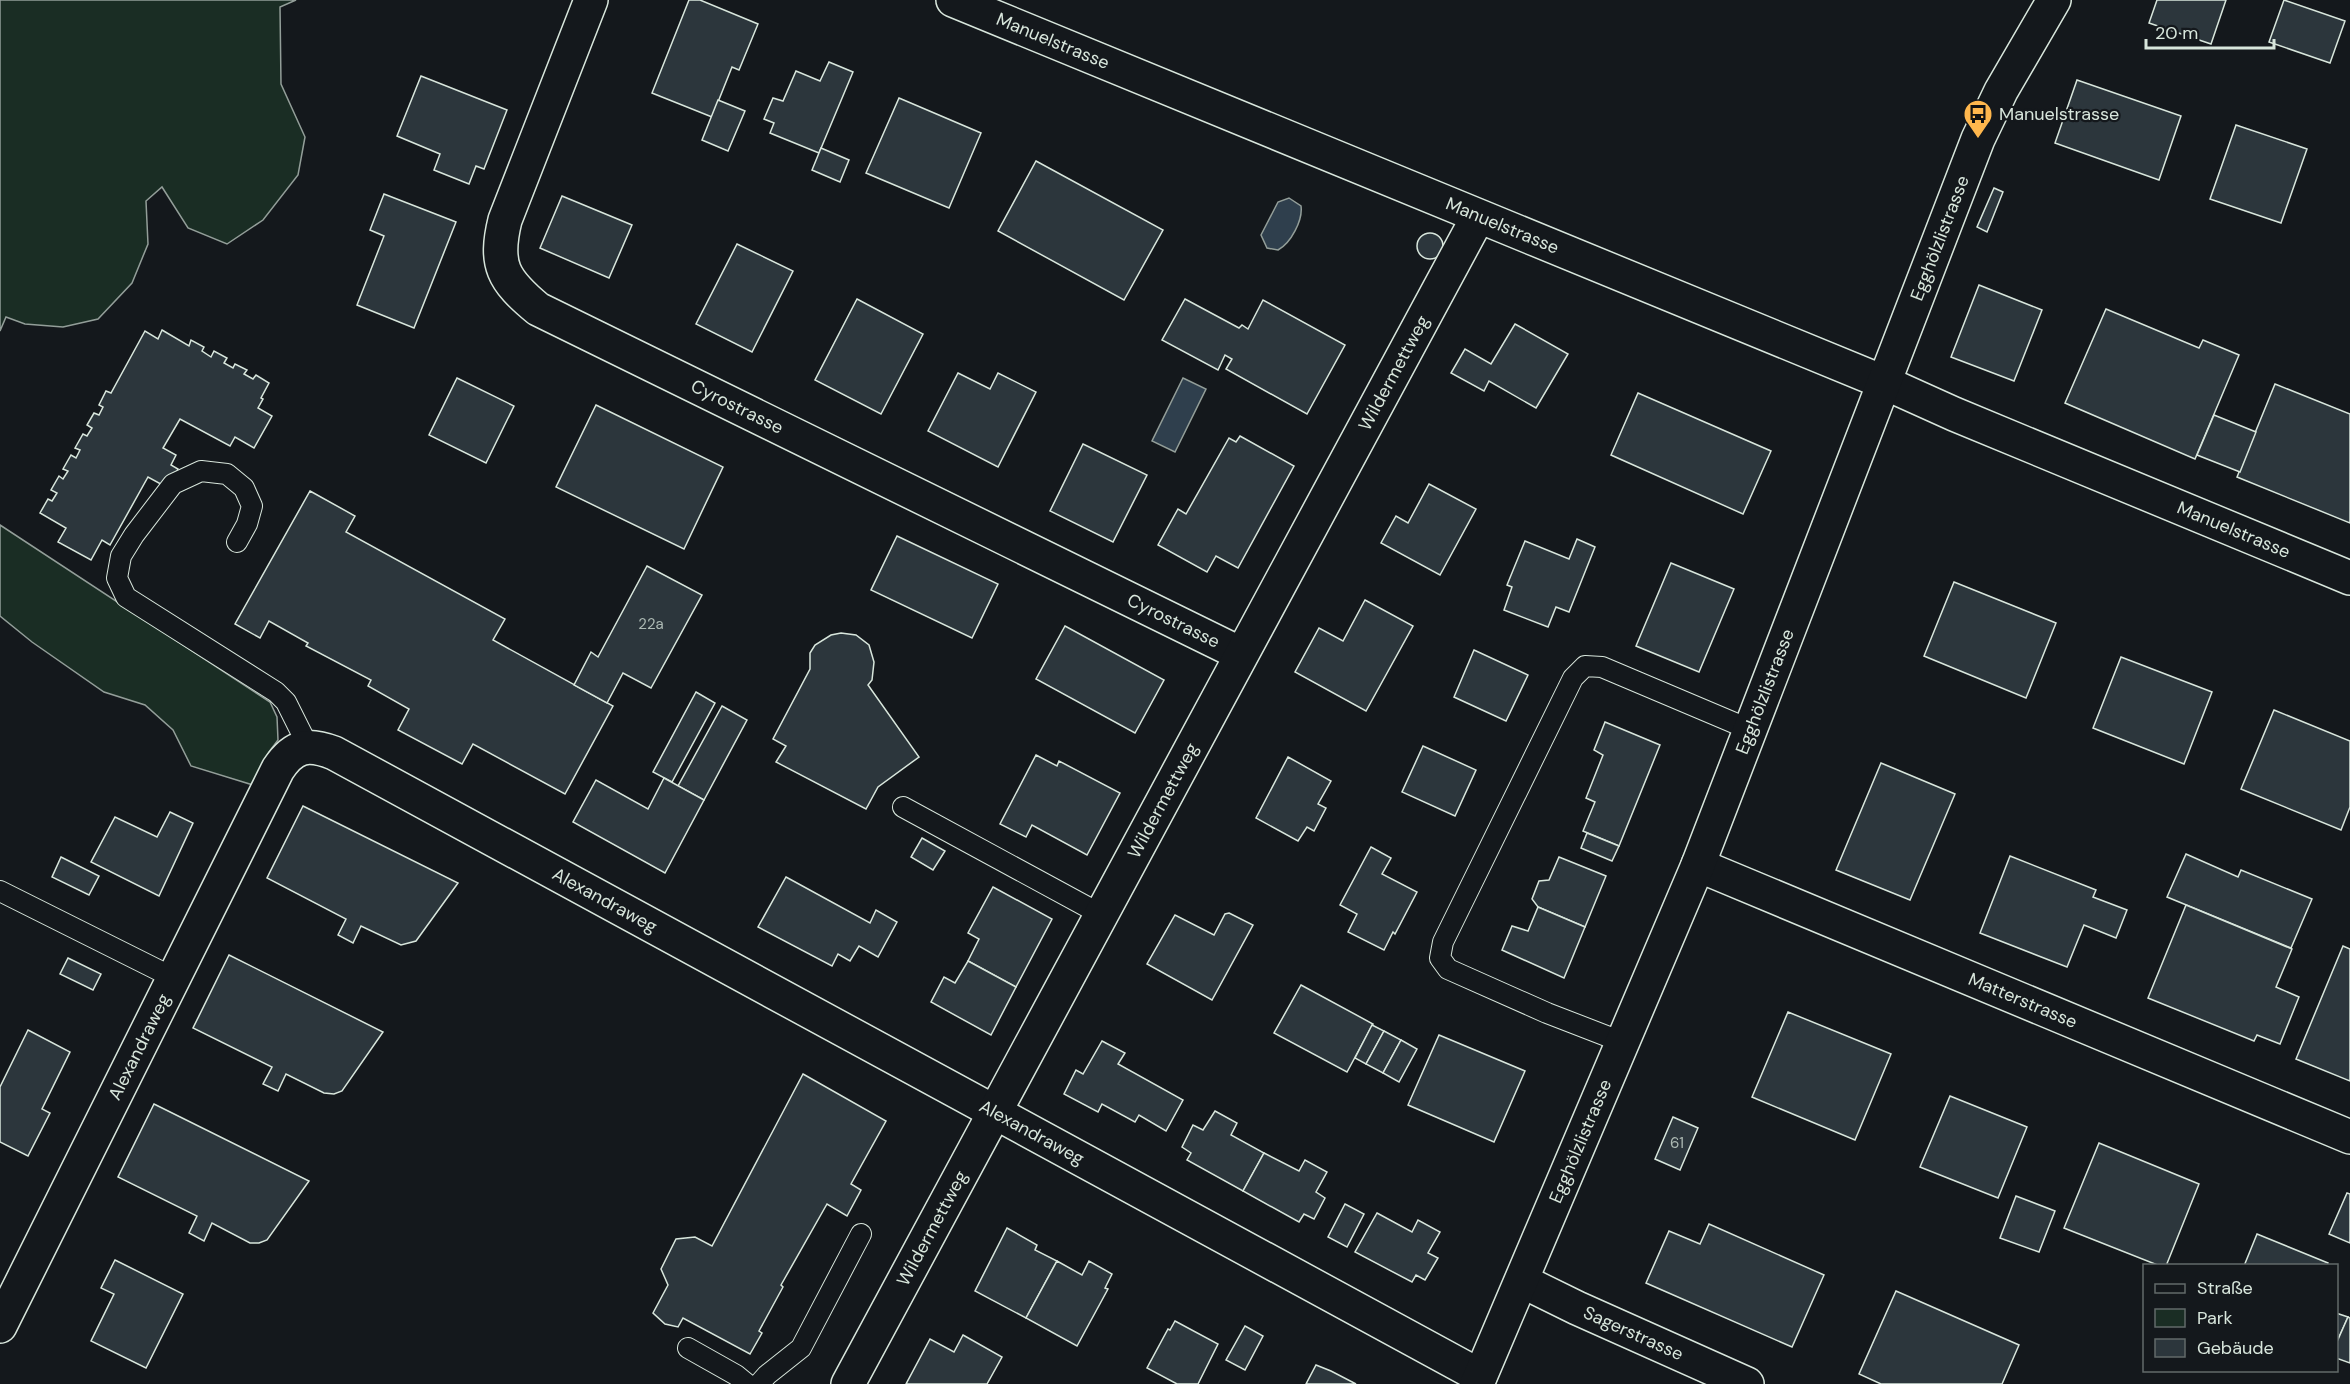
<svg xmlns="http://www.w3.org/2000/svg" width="2350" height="1384" viewBox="0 0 2350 1384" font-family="'DM Sans',sans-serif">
<rect width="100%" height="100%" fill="#14181c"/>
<g fill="#1a2d24" stroke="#939e99" stroke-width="1.5">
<path d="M 0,0 L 296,0 L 280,7 L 281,84 L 305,137 L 298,175 L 263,220 L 227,244 L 188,228 L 162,187 L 146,201 L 148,244 L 132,283 L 98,319 L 63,327 L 25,324 L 6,317 L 0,331 Z"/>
<path d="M 0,525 L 270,702 L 277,717 L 278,740 L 269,752 L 253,785 L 191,766 L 173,730 L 145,705 L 104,692 L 32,642 L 0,616 Z"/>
</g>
<g fill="#2f3f4d" stroke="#939e99" stroke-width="1.5">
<path d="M 1289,198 L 1301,206 C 1303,220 1291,243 1278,250 L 1267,248 L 1261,235 L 1278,202 Z"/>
<path d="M 1183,378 L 1206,389 L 1175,452 L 1152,441 Z"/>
</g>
<g fill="#2c363c" stroke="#d8e6dc" stroke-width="1.5">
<path d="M 689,0 L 700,0 L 758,24 L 739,70 L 732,67 L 712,117 L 652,93 Z"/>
<path d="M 2157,0 L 2226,0 L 2211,44 L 2149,23 Z"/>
<path d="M 2284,0 L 2345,21 L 2330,63 L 2269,42 Z"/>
<path d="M 829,62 L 853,72 L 819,153 L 770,133 L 774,123 L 764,119 L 773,98 L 783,101 L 796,71 L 820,81 Z"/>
<path d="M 421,76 L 507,110 L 484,169 L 476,166 L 469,184 L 434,170 L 440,154 L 397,136 Z"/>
<path d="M 2077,80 L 2181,116 L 2159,180 L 2055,143 Z"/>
<path d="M 899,98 L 981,133 L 949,208 L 866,173 Z"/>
<path d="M 718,100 L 745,111 L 728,151 L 702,140 Z"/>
<path d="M 2236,125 L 2307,149 L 2281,223 L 2210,199 Z"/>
<path d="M 821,148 L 849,160 L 840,182 L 812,170 Z"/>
<path d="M 1036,161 L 1163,230 L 1124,300 L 998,231 Z"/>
<path d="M 1994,188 L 2003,192 L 1987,232 L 1977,227 Z"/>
<path d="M 384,194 L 456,222 L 414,328 L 357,305 L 384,236 L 370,230 Z"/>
<path d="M 562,196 L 632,225 L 609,278 L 540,248 Z"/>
<circle cx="1430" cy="246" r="13"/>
<path d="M 737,244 L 793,271 L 752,352 L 696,324 Z"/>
<path d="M 1979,285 L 2042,310 L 2014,381 L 1951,357 Z"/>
<path d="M 857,299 L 923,334 L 881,414 L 815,380 Z"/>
<path d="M 1185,299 L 1239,328 L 1242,325 L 1248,329 L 1263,300 L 1345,345 L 1307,414 L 1226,369 L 1232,359 L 1225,355 L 1218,370 L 1162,340 Z"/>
<path d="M 2106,309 L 2199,348 L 2203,340 L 2239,355 L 2195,459 L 2065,403 Z"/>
<path d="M 1515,324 L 1568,354 L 1536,408 L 1489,381 L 1484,391 L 1451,373 L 1465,349 L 1491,364 Z"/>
<path d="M 162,330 L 189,346 L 191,340 L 204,347 L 202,351 L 211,357 L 214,351 L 227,358 L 224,363 L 233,368 L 235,364 L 247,370 L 244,374 L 253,379 L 256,375 L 269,383 L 261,398 L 263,399 L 258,408 L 272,416 L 254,448 L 235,437 L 230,446 L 180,419 L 163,448 L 176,455 L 171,465 L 178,469 L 168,488 L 148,477 L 110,545 L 102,540 L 91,560 L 58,542 L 66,528 L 40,513 L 48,499 L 52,501 L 57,493 L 51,490 L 59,476 L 63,479 L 68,471 L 63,469 L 71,455 L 76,458 L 80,450 L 75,448 L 83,434 L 87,436 L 92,428 L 87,425 L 94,413 L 99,415 L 103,407 L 99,405 L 106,391 L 111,393 L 145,331 L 158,339 Z"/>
<path d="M 958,373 L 990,389 L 998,373 L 1036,392 L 998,467 L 928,431 Z"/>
<path d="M 457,378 L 514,406 L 486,463 L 429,435 Z"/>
<path d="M 2275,384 L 2350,414 L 2350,523 L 2237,477 Z"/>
<path d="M 1638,393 L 1771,451 L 1743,514 L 1611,455 Z"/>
<path d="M 596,405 L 723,467 L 684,549 L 556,487 Z"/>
<path d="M 2214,415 L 2256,432 L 2240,472 L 2197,455 Z"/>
<path d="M 1240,436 L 1294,466 L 1238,568 L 1216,556 L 1207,572 L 1158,545 L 1178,509 L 1186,514 L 1229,438 L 1236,442 Z"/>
<path d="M 1083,444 L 1147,475 L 1113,542 L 1050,511 Z"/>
<path d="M 1429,484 L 1476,509 L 1440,575 L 1381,543 L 1396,516 L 1408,523 Z"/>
<path d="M 310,491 L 355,516 L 346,532 L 505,619 L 493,640 L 613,706 L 565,794 L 473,744 L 462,764 L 398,730 L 409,709 L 368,686 L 371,680 L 306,646 L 308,643 L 269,621 L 260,638 L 235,624 Z"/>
<path d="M 897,536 L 998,584 L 972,638 L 871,590 Z"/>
<path d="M 1577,539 L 1595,547 L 1569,612 L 1556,607 L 1548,627 L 1504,610 L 1512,587 L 1507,585 L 1525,541 L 1569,559 Z"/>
<path d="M 1671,563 L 1734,589 L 1699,672 L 1636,646 Z"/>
<path d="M 647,566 L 702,595 L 651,688 L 623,673 L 607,703 L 574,685 L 591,652 L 598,657 Z"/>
<path d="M 1954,582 L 2056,623 L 2026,698 L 1924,656 Z"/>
<path d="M 1365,600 L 1413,626 L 1366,711 L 1295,672 L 1319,628 L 1343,641 Z"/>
<path d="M 1065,626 L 1164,680 L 1135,733 L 1036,679 Z"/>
<path d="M 841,633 L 856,635 L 869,645 L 874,662 L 872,680 L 868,685 L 919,757 L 878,787 L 866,809 L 776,762 L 786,746 L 773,739 L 810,669 L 810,653 L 815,645 L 831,635 Z"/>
<path d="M 1474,650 L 1528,675 L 1506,721 L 1454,697 Z"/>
<path d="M 2121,657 L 2212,692 L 2184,764 L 2093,728 Z"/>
<path d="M 696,692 L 715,703 L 672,782 L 653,772 Z"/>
<path d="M 722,706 L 747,720 L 704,800 L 678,786 Z"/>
<path d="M 2274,710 L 2350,741 L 2350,807 L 2341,830 L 2241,789 Z"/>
<path d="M 1605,722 L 1660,745 L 1619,846 L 1583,831 L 1595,802 L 1586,798 L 1603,755 L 1594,750 Z"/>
<path d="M 1423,746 L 1476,770 L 1455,816 L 1402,792 Z"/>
<path d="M 1036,755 L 1057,766 L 1059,761 L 1120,793 L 1087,855 L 1032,825 L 1026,837 L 1000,824 Z"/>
<path d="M 1288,757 L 1331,781 L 1318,804 L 1326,808 L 1314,831 L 1307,827 L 1298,841 L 1256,818 Z"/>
<path d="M 1881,763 L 1955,794 L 1910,900 L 1836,870 Z"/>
<path d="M 664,778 L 704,800 L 665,873 L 573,822 L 596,780 L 648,809 Z"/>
<path d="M 303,806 L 458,883 L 416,941 L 401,945 L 361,926 L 353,943 L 338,935 L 346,919 L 267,878 Z"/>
<path d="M 170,812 L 193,823 L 159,896 L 91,862 L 115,817 L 157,837 Z"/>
<path d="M 1587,833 L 1619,846 L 1612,861 L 1581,848 Z"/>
<path d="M 922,838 L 945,851 L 933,870 L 911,857 Z"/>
<path d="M 1371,847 L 1391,858 L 1382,874 L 1417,892 L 1395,934 L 1393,932 L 1384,950 L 1348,932 L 1357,914 L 1340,905 Z"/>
<path d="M 2186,854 L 2238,877 L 2241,870 L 2312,899 L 2291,948 L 2167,897 Z"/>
<path d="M 2010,856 L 2096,890 L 2093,897 L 2127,910 L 2116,938 L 2084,925 L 2067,967 L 1980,933 Z"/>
<path d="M 61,857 L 99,876 L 89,895 L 52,877 Z"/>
<path d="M 1559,857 L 1606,876 L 1585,927 L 1538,907 L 1532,899 L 1539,881 L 1549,880 Z"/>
<path d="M 786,877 L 870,923 L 876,910 L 897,922 L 878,957 L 859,946 L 850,961 L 838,954 L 832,966 L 758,927 Z"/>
<path d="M 993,887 L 1052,919 L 1016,987 L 968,961 L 979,939 L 968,933 Z"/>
<path d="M 2186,905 L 2292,949 L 2276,987 L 2299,997 L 2280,1044 L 2257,1035 L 2254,1041 L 2148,998 Z"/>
<path d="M 1538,907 L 1585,927 L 1564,978 L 1502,950 L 1512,926 L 1528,931 Z"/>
<path d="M 1229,913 L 1253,925 L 1212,1000 L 1147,964 L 1175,915 L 1214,935 L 1225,914 Z"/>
<path d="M 2343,946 L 2350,949 L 2350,1081 L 2296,1059 Z"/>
<path d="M 229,955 L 383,1032 L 342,1091 L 334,1094 L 324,1093 L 286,1074 L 278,1091 L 263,1084 L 272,1067 L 193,1028 Z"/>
<path d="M 68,958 L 101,974 L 93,990 L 60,974 Z"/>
<path d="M 968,961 L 1016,987 L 991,1035 L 931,1002 L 944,977 L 955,983 Z"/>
<path d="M 1301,985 L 1373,1024 L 1347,1072 L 1274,1033 Z"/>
<path d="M 1788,1012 L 1891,1054 L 1855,1140 L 1752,1097 Z"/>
<path d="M 1372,1025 L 1384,1031 L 1366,1064 L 1355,1058 Z"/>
<path d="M 28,1030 L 70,1052 L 42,1109 L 50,1113 L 28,1156 L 0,1142 L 0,1087 Z"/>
<path d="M 1384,1031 L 1401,1040 L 1383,1073 L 1366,1064 Z"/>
<path d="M 1439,1035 L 1525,1071 L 1494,1142 L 1408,1105 Z"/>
<path d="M 1401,1040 L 1417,1049 L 1399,1082 L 1383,1073 Z"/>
<path d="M 1102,1041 L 1125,1053 L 1118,1064 L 1183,1100 L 1166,1131 L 1139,1115 L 1135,1122 L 1102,1104 L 1098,1112 L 1064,1094 L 1076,1070 L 1083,1074 Z"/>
<path d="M 803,1074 L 886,1121 L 851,1184 L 861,1190 L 847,1216 L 827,1204 L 781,1285 L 783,1287 L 759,1331 L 762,1333 L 750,1354 L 683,1318 L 678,1327 L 665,1324 L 653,1313 L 668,1285 L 661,1269 L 676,1239 L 695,1237 L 712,1246 Z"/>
<path d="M 1950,1096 L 2027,1127 L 1998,1198 L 1920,1167 Z"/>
<path d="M 154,1104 L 309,1181 L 267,1240 L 259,1243 L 250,1243 L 212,1223 L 204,1241 L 189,1233 L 197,1216 L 118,1177 Z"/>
<path d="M 1215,1111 L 1237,1123 L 1231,1135 L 1264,1153 L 1243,1191 L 1187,1160 L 1191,1153 L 1182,1147 L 1193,1125 L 1203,1130 Z"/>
<path d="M 1673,1117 L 1698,1128 L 1680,1170 L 1655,1159 Z"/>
<path d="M 2099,1143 L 2199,1184 L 2166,1266 L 2160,1266 L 2064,1228 Z"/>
<path d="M 1264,1153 L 1299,1171 L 1305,1160 L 1327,1172 L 1316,1192 L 1325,1198 L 1314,1219 L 1304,1214 L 1299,1222 L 1243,1191 Z"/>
<path d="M 2347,1193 L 2350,1194 L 2350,1243 L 2329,1234 Z"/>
<path d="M 2016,1196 L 2055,1211 L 2039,1252 L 2000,1238 Z"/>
<path d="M 1345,1204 L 1364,1214 L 1347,1247 L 1328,1237 Z"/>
<path d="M 1377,1213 L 1412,1232 L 1418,1220 L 1440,1232 L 1428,1253 L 1438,1258 L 1425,1280 L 1416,1275 L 1412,1282 L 1355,1252 Z"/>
<path d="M 1709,1224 L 1824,1275 L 1792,1347 L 1646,1283 L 1669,1231 L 1700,1244 Z"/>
<path d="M 1007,1228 L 1037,1245 L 1035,1250 L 1057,1261 L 1026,1318 L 975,1291 Z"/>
<path d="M 2257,1234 L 2328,1263 L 2327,1266 L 2244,1266 Z"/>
<path d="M 115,1260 L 183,1294 L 146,1368 L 91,1341 L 114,1294 L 101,1288 Z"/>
<path d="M 1057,1261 L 1082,1275 L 1089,1261 L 1112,1274 L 1105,1288 L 1108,1289 L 1077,1346 L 1026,1318 Z"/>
<path d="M 1896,1291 L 2019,1345 L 2002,1384 L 1881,1384 L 1859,1374 Z"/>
<path d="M 2336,1313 L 2348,1317 L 2336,1344 Z"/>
<path d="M 2348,1317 L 2350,1318 L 2350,1363 L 2336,1358 L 2336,1344 Z"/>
<path d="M 1175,1321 L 1218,1344 L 1198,1384 L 1177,1384 L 1147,1368 L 1168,1329 L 1170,1330 Z"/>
<path d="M 1245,1326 L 1263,1336 L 1245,1370 L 1226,1360 Z"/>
<path d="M 963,1335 L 1002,1357 L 987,1384 L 906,1384 L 930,1339 L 954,1352 Z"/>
<path d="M 1316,1365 L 1331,1371 L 1356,1384 L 1306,1384 Z"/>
</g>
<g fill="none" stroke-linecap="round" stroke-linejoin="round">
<g stroke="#d8e6dc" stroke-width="22">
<g id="service">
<path d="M 237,542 L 247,524 L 252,506 L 244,488 L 227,474 L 201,471 L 173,484 L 134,535 L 121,556 L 117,578 L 126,597 L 276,692 L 286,702 L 308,746"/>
<path d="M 903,807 L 1102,915"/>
<path d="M 0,891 L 174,978"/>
<path d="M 1622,1042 L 1547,1013 L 1448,969 L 1440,958 L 1443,942 L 1573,678 L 1585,666 L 1602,667 L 1751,730"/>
<path d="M 688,1348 L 736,1375 L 747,1384"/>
<path d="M 759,1384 L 767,1375 L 801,1348 L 861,1234"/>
</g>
</g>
<g stroke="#d8e6dc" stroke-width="36">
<g id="minor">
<path id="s1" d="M 591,0 L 505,220 C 494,265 503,280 538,309 L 1241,654"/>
<path id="s2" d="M 953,0 L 1883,382 L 1954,414 L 2350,578"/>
<path id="s3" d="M 1698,865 L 2350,1137"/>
<path id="s4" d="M 1522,1281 L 1577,1308 L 1747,1384"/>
<path id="s5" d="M 0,1326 L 278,769 C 294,745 308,743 334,753 L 1480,1376"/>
<path id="s6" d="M 848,1384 L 1478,217"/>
<path id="s7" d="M 1477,1384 L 1698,865 L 1978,139 L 2001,91 L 2054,0"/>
</g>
</g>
<use href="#service" stroke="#14181c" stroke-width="20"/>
<use href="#minor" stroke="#14181c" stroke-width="33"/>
</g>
<defs>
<g id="bus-pin" transform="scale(1.5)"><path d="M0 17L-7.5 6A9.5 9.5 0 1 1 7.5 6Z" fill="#ffb74d" stroke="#14181c"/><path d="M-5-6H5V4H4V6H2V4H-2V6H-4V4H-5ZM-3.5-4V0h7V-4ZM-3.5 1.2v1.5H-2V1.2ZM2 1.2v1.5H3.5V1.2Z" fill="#111"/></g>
</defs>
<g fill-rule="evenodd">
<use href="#bus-pin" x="1978" y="114"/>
</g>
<g text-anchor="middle" stroke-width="4.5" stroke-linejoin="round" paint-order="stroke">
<g font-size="15" fill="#adbab4">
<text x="651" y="629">22a</text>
<text x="1677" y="1148">61</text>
</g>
<g font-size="18" fill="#d8e6dc" stroke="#14181c">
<text dy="6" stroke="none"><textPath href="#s2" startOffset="108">Manuelstrasse</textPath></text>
<text dy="6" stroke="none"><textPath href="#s2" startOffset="594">Manuelstrasse</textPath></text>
<text dy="6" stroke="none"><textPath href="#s7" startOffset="1236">Egghölzlistrasse</textPath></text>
<text dy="6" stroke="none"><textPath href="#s6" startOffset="1149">Wildermettweg</textPath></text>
<text dy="6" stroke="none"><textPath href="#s1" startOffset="561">Cyrostrasse</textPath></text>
<text dy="6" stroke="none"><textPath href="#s2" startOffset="1386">Manuelstrasse</textPath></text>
<text dy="6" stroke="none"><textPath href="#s1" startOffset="1047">Cyrostrasse</textPath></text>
<text dy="6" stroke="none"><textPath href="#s7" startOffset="750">Egghölzlistrasse</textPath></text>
<text dy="6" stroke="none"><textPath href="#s6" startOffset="663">Wildermettweg</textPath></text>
<text dy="6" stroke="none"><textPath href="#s5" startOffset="996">Alexandraweg</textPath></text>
<text dy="6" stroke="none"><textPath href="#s3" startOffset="352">Matterstrasse</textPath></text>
<text dy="6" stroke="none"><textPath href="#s5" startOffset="312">Alexandraweg</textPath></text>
<text dy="6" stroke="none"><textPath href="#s5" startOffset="1482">Alexandraweg</textPath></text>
<text dy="6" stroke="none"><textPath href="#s7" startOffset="264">Egghölzlistrasse</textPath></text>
<text dy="6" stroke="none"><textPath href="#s6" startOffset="177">Wildermettweg</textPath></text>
<text dy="6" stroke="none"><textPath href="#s4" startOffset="123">Sagerstrasse</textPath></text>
</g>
<g font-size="18" fill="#d8e6dc" stroke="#14181c" text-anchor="start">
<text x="1999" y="120">Manuelstrasse</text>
</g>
</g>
<rect x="2143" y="1264" width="195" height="108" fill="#14181c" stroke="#626a69" stroke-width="1.5"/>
<rect x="2155" y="1284" width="30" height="9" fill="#14181c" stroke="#626a69" stroke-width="1.5"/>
<text x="2197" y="1294" font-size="18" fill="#d8e6dc">Straße</text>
<rect x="2155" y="1309" width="30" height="18" fill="#1a2d24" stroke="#626a69" stroke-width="1.5"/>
<text x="2197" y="1324" font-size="18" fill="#d8e6dc">Park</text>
<rect x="2155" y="1339" width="30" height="18" fill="#2c363c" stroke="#626a69" stroke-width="1.5"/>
<text x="2197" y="1354" font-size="18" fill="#d8e6dc">Gebäude</text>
<path d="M2146 39v9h128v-9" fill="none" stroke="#d8e6dc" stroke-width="3"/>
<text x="2155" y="39" font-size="18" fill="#d8e6dc" stroke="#14181c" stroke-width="4.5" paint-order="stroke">20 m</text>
</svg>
